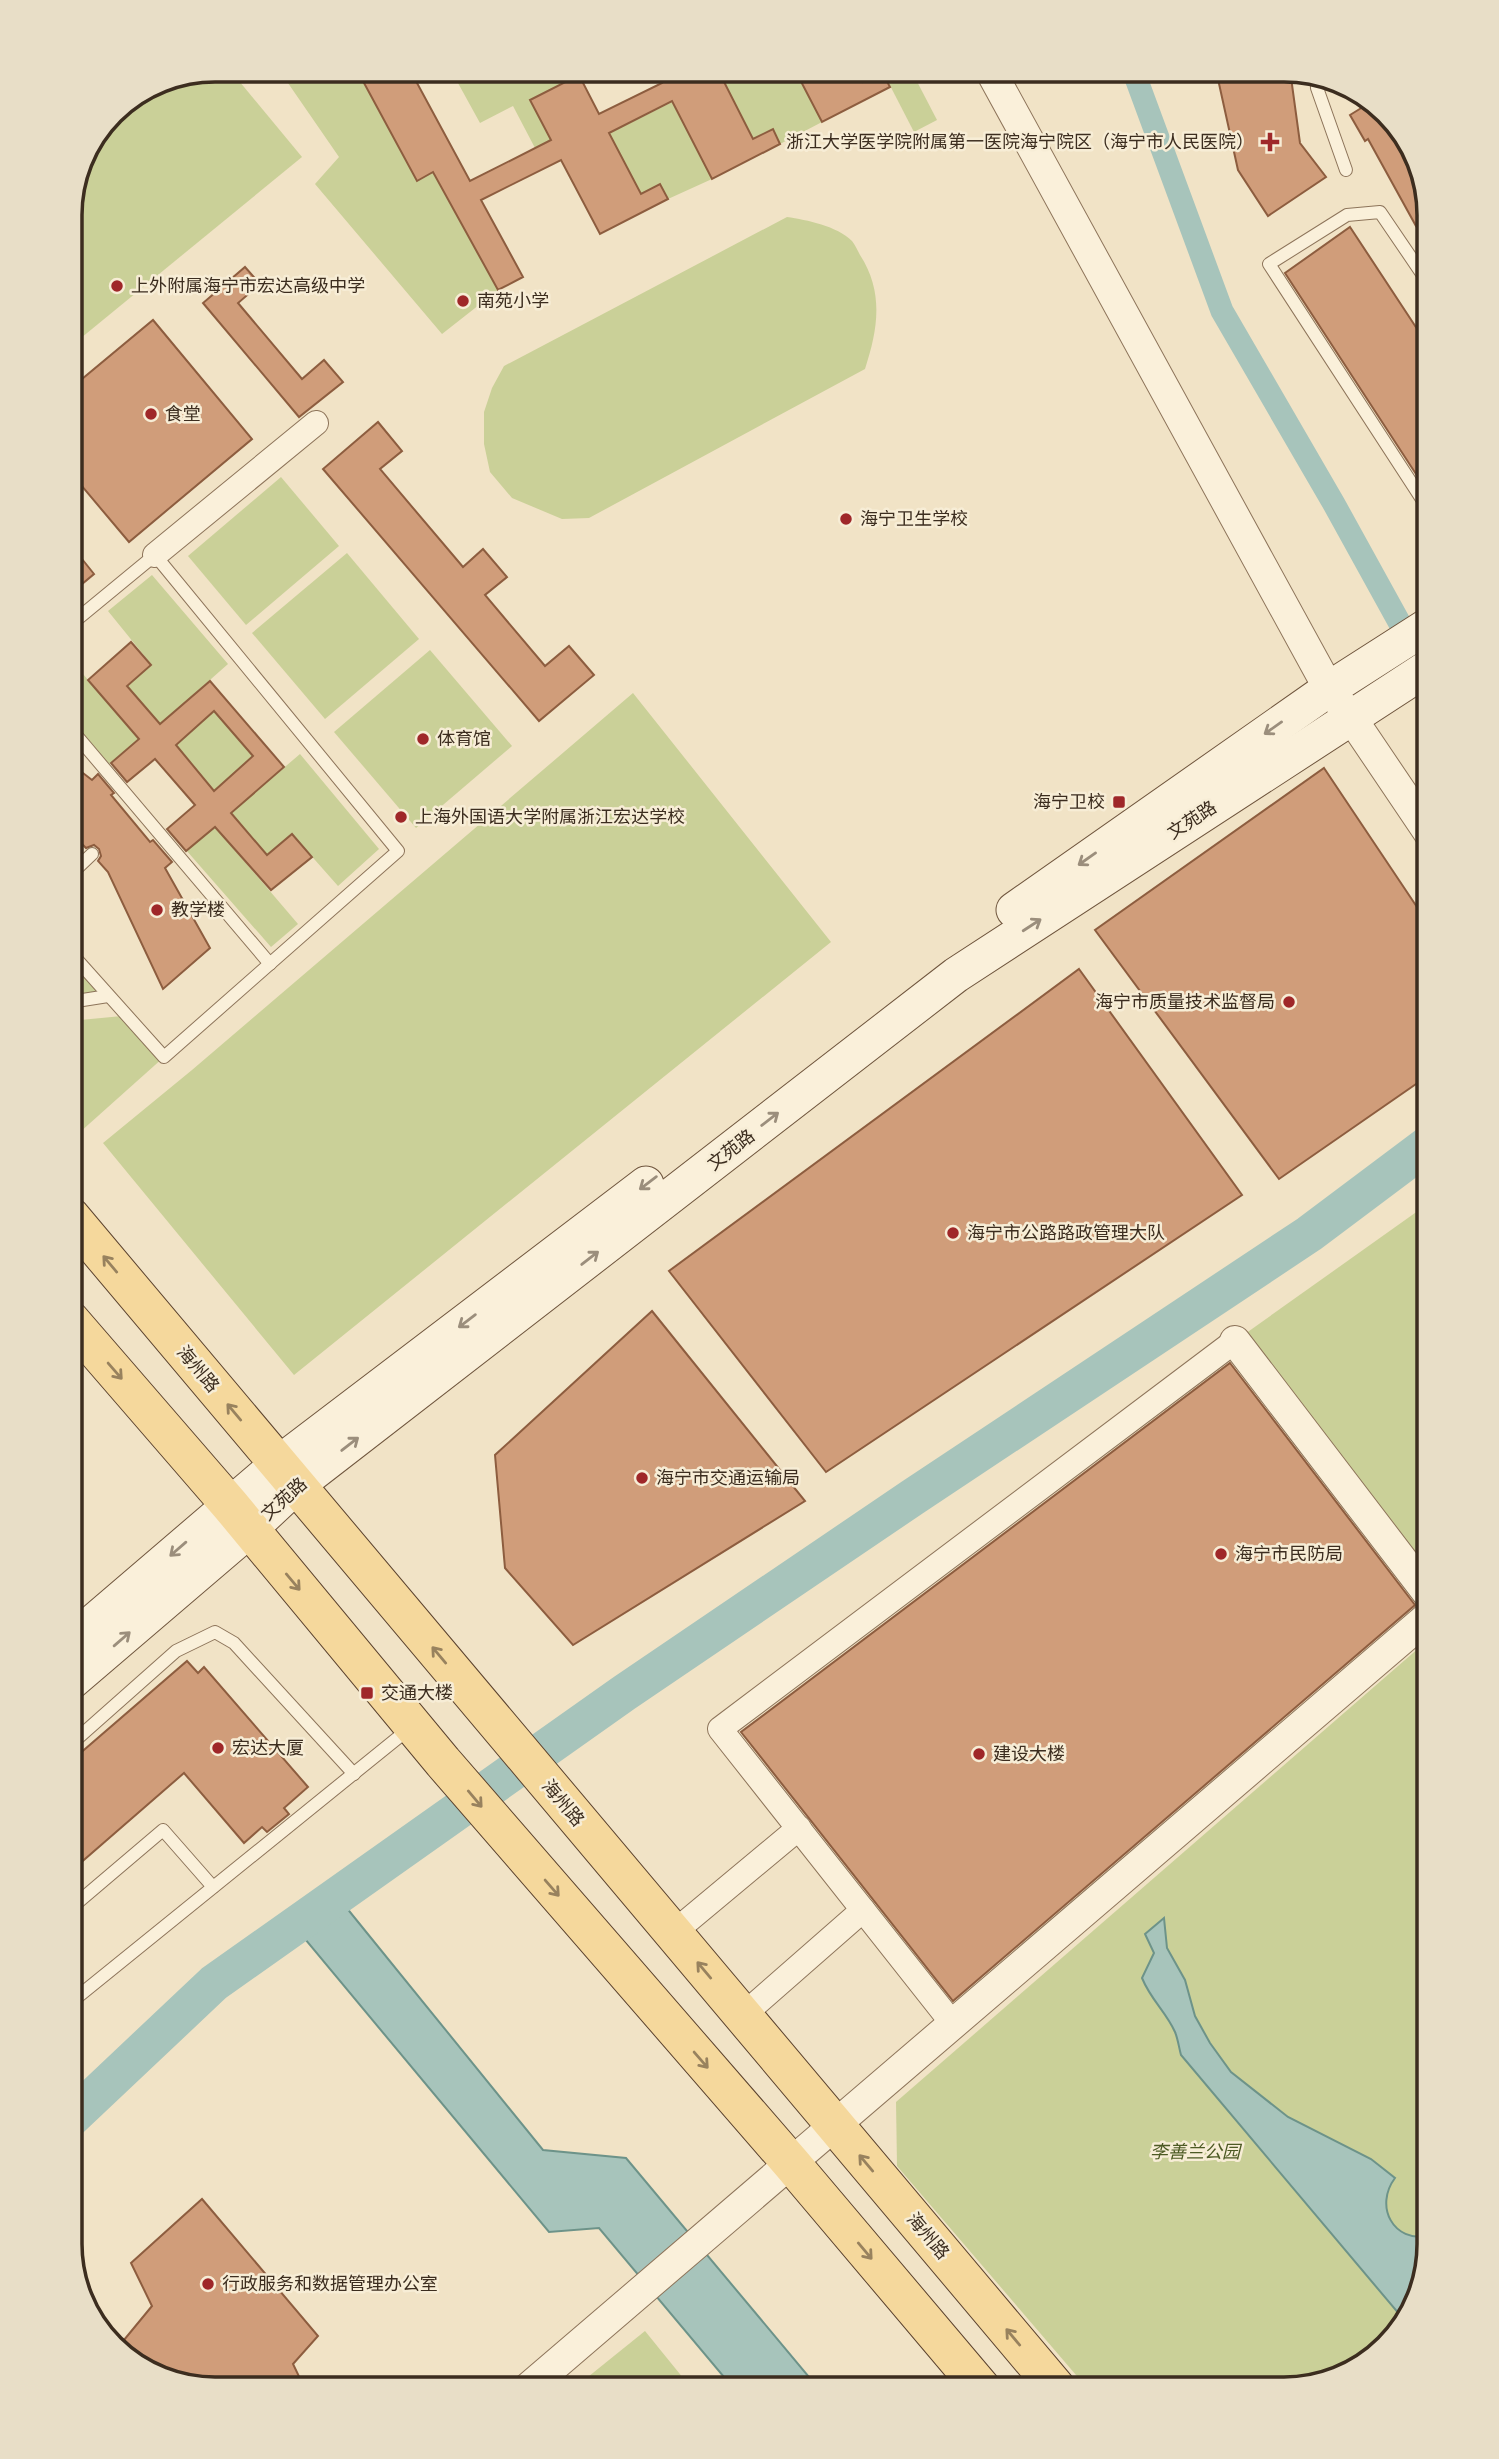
<svg xmlns="http://www.w3.org/2000/svg" width="1499" height="2459" viewBox="0 0 1499 2459" font-family="Literata,'Noto Sans SC',serif">
<rect width="100%" height="100%" fill="#f1e3c6"/>
<g fill="#cad098">
<path d="M 216,70 L 230,70 L 302,157 L 70,347 L 70,207 L 85,152 L 113,112 L 160,81 Z"/>
<path d="M 279,70 L 357,70 L 417,181 L 433,172 L 498,290 L 442,334 L 315,184 L 339,157 Z"/>
<path d="M 461,70 L 563,70 L 561,72 L 566,82 L 551,140 L 535,148 L 513,106 L 480,123 L 453,74 Z"/>
<path d="M 726,70 L 795,70 L 822,122 L 780,144 L 773,129 L 753,139 L 720,73 Z"/>
<path d="M 882,70 L 911,70 L 937,120 L 914,132 Z"/>
<path d="M 672,102 L 712,179 L 668,199 L 660,184 L 641,194 L 609,133 Z"/>
<path d="M 787,217 C 807,220 837,226 852,241 C 855,245 858,251 860,255 C 884,292 878,329 865,369 L 589,518 L 562,519 L 512,498 L 490,472 L 484,444 L 484,412 L 492,388 L 504,366 Z"/>
<path d="M 281,477 L 339,546 L 246,625 L 188,556 Z"/>
<path d="M 347,553 L 419,639 L 325,719 L 252,633 Z"/>
<path d="M 152,575 L 228,664 L 160,724 L 127,686 L 151,664 L 108,611 Z"/>
<path d="M 430,650 L 512,746 L 416,828 L 334,732 Z"/>
<path d="M 70,659 L 139,739 L 109,764 L 70,718 Z"/>
<path d="M 633,693 L 831,942 L 294,1375 L 103,1143 L 192,1070 Z"/>
<path d="M 214,711 L 253,756 L 214,791 L 176,745 Z"/>
<path d="M 300,754 L 379,849 L 338,886 L 292,834 L 267,855 L 231,813 Z"/>
<path d="M 215,827 L 298,924 L 271,947 L 186,850 Z"/>
<path d="M 70,952 L 108,996 L 70,1002 Z"/>
<path d="M 122,1016 L 164,1057 L 70,1141 L 70,1021 Z"/>
<path d="M 1429,1203 L 1429,1595 L 1235,1341 Z"/>
<path d="M 1428,1640 L 1429,2244 L 1405,2324 L 1347,2374 L 1283,2389 L 1088,2389 L 897,2166 L 896,2102 Z"/>
<path d="M 645,2331 L 692,2389 L 573,2389 Z"/>
</g>
<g fill="#a7c4bb" stroke="#6d9389" stroke-width="2">
<path d="M 337,1896 L 543,2150 L 626,2158 L 819,2389 L 734,2389 L 599,2228 L 549,2232 L 295,1927 Z"/>
<path d="M 1164,1918 L 1167,1948 L 1185,1980 L 1195,2016 L 1210,2043 L 1231,2072 L 1288,2117 L 1371,2159 L 1395,2178 C 1374,2206 1393,2243 1429,2236 L 1429,2244 L 1405,2321 L 1181,2055 C 1179,2048 1178,2039 1175,2032 C 1166,2012 1151,2000 1142,1978 L 1154,1953 L 1145,1934 Z"/>
</g>
<g fill="none" stroke-linecap="round" stroke-linejoin="round">
<path stroke="#a7c4bb" stroke-width="23" d="M 1133,70 L 1222,311 L 1334,504 L 1414,649"/>
<path stroke="#a7c4bb" stroke-width="38" d="M 70,2119 L 214,1983 L 624,1693 L 913,1497 L 1309,1234 L 1429,1144"/>
</g>
<g fill="#d09d7a" stroke="#8d5d3f" stroke-width="2" fill-rule="evenodd">
<path d="M 357,70 L 410,70 L 470,181 L 551,140 L 530,100 L 579,75 L 599,114 L 662,83 L 656,70 L 718,70 L 753,139 L 773,129 L 780,144 L 712,179 L 672,101 L 609,133 L 641,194 L 660,184 L 668,199 L 600,234 L 561,160 L 481,200 L 523,277 L 498,290 L 433,172 L 417,181 Z"/>
<path d="M 795,70 L 857,70 L 863,82 L 882,72 L 890,87 L 822,122 Z"/>
<path d="M 1216,70 L 1290,70 L 1300,143 L 1326,177 L 1268,216 L 1238,170 Z"/>
<path d="M 1371,102 L 1384,117 L 1404,153 L 1408,151 L 1418,170 L 1429,218 L 1416,226 L 1368,139 L 1365,141 L 1350,115 Z"/>
<path d="M 1350,227 L 1429,347 L 1429,494 L 1285,273 Z"/>
<path d="M 245,267 L 260,284 L 238,303 L 302,379 L 324,360 L 343,382 L 299,417 L 203,303 Z"/>
<path d="M 153,320 L 252,439 L 129,542 L 70,472 L 70,389 Z"/>
<path d="M 378,422 L 402,451 L 380,469 L 463,567 L 483,549 L 507,577 L 485,595 L 545,666 L 569,646 L 594,675 L 539,721 L 323,469 Z"/>
<path d="M 70,544 L 94,574 L 70,594 Z"/>
<path d="M 131,642 L 151,665 L 127,686 L 160,724 L 210,681 L 284,767 L 231,813 L 267,855 L 292,834 L 312,857 L 271,890 L 215,827 L 186,851 L 167,829 L 195,805 L 155,759 L 127,782 L 111,763 L 139,739 L 88,680 ZM 214,711 L 253,756 L 214,791 L 176,745 Z"/>
<path d="M 70,763 L 92,780 L 98,774 L 114,793 L 111,795 L 150,842 L 153,840 L 172,862 L 165,868 L 210,948 L 163,989 L 108,872 L 98,861 L 101,856 L 99,849 L 94,845 L 86,848 L 70,832 Z"/>
<path d="M 1324,768 L 1429,925 L 1429,1075 L 1279,1179 L 1095,930 Z"/>
<path d="M 1079,969 L 1242,1195 L 826,1472 L 669,1271 Z"/>
<path d="M 652,1311 L 805,1501 L 573,1645 L 505,1568 L 495,1455 Z"/>
<path d="M 1230,1363 L 1415,1605 L 953,2001 L 741,1732 Z"/>
<path d="M 187,1661 L 198,1673 L 204,1667 L 308,1787 L 284,1808 L 289,1814 L 267,1832 L 262,1827 L 244,1843 L 184,1773 L 70,1872 L 70,1762 Z"/>
<path d="M 202,2199 L 318,2336 L 293,2364 L 305,2389 L 207,2389 L 134,2364 L 119,2346 L 152,2306 L 131,2263 Z"/>
</g>
<g fill="none" stroke-linecap="round" stroke-linejoin="round">
<g stroke="#8d745a" stroke-width="14">
<g id="service">
<path d="M 1326,82 L 1317,88 L 1346,170"/>
<path d="M 1429,510 L 1269,264 L 1347,215 L 1380,212 L 1429,284"/>
<path d="M 70,728 L 270,964"/>
<path d="M 70,875 L 92,854"/>
<path d="M 70,952 L 164,1057 L 398,851 L 155,555 L 70,625"/>
<path d="M 70,1002 L 108,996 L 104,991"/>
<path d="M 70,1745 L 176,1651 L 215,1632 L 234,1643 L 354,1774"/>
<path d="M 70,1909 L 163,1830 L 213,1887"/>
<path d="M 70,2003 L 410,1728"/>
</g>
</g>
<g stroke="#8d745a" stroke-width="26">
<g id="minor">
<path d="M 155,555 L 316,423"/>
<path d="M 673,1933 L 799,1828"/>
<path d="M 742,2016 L 863,1910"/>
<path d="M 953,2024 L 720,1729 L 1235,1341"/>
</g>
</g>
<g stroke="#8d745a" stroke-width="32">
<g id="tertiary">
<path d="M 990,70 L 1329,689 L 1350,716 L 1429,833"/>
<path d="M 1235,1341 L 1429,1595"/>
<path d="M 527,2389 L 1429,1616"/>
</g>
</g>
<g stroke="#6f553d" stroke-width="37">
<g id="secondary">
<path d="M 1014,910 L 1329,689 L 1429,625"/>
<path d="M 70,1642 L 278,1464 L 646,1184"/>
<path d="M 70,1683 L 249,1530 L 296,1486 L 956,975 L 1429,667"/>
</g>
</g>
<g stroke="#5b422e" stroke-width="40">
<g id="primary">
<path d="M 70,1216 L 1057,2389"/>
<path d="M 70,1320 L 230,1505 L 443,1762 L 791,2163 L 982,2389"/>
</g>
</g>
<use href="#service" stroke="#faf0da" stroke-width="12"/>
<use href="#minor" stroke="#faf0da" stroke-width="24"/>
<use href="#tertiary" stroke="#faf0da" stroke-width="30"/>
<use href="#secondary" stroke="#faf0da" stroke-width="35"/>
<use href="#primary" stroke="#f5d89c" stroke-width="38"/>
</g>
<defs><path id="oneway-shaft" d="M-6 0H5M1.5-3L5.5 0L1.5 3" fill="none" stroke-width="1.6" stroke-linecap="round" stroke-linejoin="round" transform="scale(1.75)"/></defs>
<g stroke="#9b8e7c">
<use href="#oneway-shaft" transform="translate(1273 728) rotate(145)"/>
<use href="#oneway-shaft" transform="translate(1087 859) rotate(145)"/>
<use href="#oneway-shaft" transform="translate(1032 925) rotate(-33)"/>
<use href="#oneway-shaft" transform="translate(770 1119) rotate(-38)"/>
<use href="#oneway-shaft" transform="translate(648 1183) rotate(143)"/>
<use href="#oneway-shaft" transform="translate(590 1258) rotate(-38)"/>
<use href="#oneway-shaft" transform="translate(467 1321) rotate(143)"/>
<use href="#oneway-shaft" transform="translate(350 1444) rotate(-38)"/>
<use href="#oneway-shaft" transform="translate(178 1549) rotate(139)"/>
<use href="#oneway-shaft" transform="translate(122 1639) rotate(-41)"/>
</g>
<g stroke="#98825e">
<use href="#oneway-shaft" transform="translate(110 1264) rotate(-130)"/>
<use href="#oneway-shaft" transform="translate(115 1371) rotate(49)"/>
<use href="#oneway-shaft" transform="translate(234 1412) rotate(-130)"/>
<use href="#oneway-shaft" transform="translate(293 1582) rotate(50)"/>
<use href="#oneway-shaft" transform="translate(439 1655) rotate(-130)"/>
<use href="#oneway-shaft" transform="translate(475 1799) rotate(50)"/>
<use href="#oneway-shaft" transform="translate(552 1888) rotate(49)"/>
<use href="#oneway-shaft" transform="translate(704 1970) rotate(-130)"/>
<use href="#oneway-shaft" transform="translate(701 2060) rotate(49)"/>
<use href="#oneway-shaft" transform="translate(866 2163) rotate(-130)"/>
<use href="#oneway-shaft" transform="translate(865 2251) rotate(50)"/>
<use href="#oneway-shaft" transform="translate(1013 2337) rotate(-130)"/>
</g>
<g fill="#9f2729" stroke="#f7edd6" stroke-width="2.5">
<path d="M1266.5 131.5h7v7h7v7h-7v7h-7v-7h-7v-7h7z"/>
<circle cx="117" cy="286" r="7"/>
<circle cx="463" cy="301" r="7"/>
<circle cx="151" cy="414" r="7"/>
<circle cx="846" cy="519" r="7"/>
<circle cx="423" cy="739" r="7"/>
<rect x="1112" y="795" width="14" height="14" rx="3.5"/>
<circle cx="401" cy="817" r="7"/>
<circle cx="157" cy="910" r="7"/>
<circle cx="1289" cy="1002" r="7"/>
<circle cx="953" cy="1233" r="7"/>
<circle cx="642" cy="1478" r="7"/>
<circle cx="1221" cy="1554" r="7"/>
<rect x="360" y="1686" width="14" height="14" rx="3.5"/>
<circle cx="218" cy="1748" r="7"/>
<circle cx="979" cy="1754" r="7"/>
<circle cx="208" cy="2284" r="7"/>
</g>
<g text-anchor="middle" stroke-width="5" stroke-linejoin="round" paint-order="stroke">
<g font-size="18" fill="#3c2d1f" stroke="#f7edd6" text-anchor="start">
<text x="1254" y="148" text-anchor="end">浙江大学医学院附属第一医院海宁院区（海宁市人民医院）</text>
<text x="131" y="292">上外附属海宁市宏达高级中学</text>
<text x="477" y="307">南苑小学</text>
<text x="165" y="420">食堂</text>
<text x="860" y="525">海宁卫生学校</text>
<text x="437" y="745">体育馆</text>
<text x="1105" y="808" text-anchor="end">海宁卫校</text>
<text x="415" y="823">上海外国语大学附属浙江宏达学校</text>
<text x="171" y="916">教学楼</text>
<text x="1275" y="1008" text-anchor="end">海宁市质量技术监督局</text>
<text x="967" y="1239">海宁市公路路政管理大队</text>
<text x="656" y="1484">海宁市交通运输局</text>
<text x="1235" y="1560">海宁市民防局</text>
<text x="381" y="1699">交通大楼</text>
<text x="232" y="1754">宏达大厦</text>
<text x="993" y="1760">建设大楼</text>
<text x="222" y="2290">行政服务和数据管理办公室</text>
</g>
<g font-size="18" fill="#3c2d1f" stroke="#f7edd6">
<text transform="translate(1192 820) rotate(-33)" y="6">文苑路</text>
<text transform="translate(731 1150) rotate(-38)" y="6">文苑路</text>
<text transform="translate(198 1369) rotate(50)" y="6">海州路</text>
<text transform="translate(284 1499) rotate(-42)" y="6">文苑路</text>
<text transform="translate(563 1803) rotate(50)" y="6">海州路</text>
<text transform="translate(928 2236) rotate(50)" y="6">海州路</text>
</g>
<g font-size="18" font-style="italic" fill="#4d5a24" stroke="#f7edd6">
<text x="1195" y="2158">李善兰公园</text>
</g>
</g>
<path d="M0 0H1499V2459H0ZM215 82H1284A133 133 0 0 1 1417 215V2244A133 133 0 0 1 1284 2377H215A133 133 0 0 1 82 2244V215A133 133 0 0 1 215 82Z" fill="#e8dec7" fill-rule="evenodd"/>
<path fill="none" stroke="#3c2d1f" stroke-width="3.5" d="M215 82H1284A133 133 0 0 1 1417 215V2244A133 133 0 0 1 1284 2377H215A133 133 0 0 1 82 2244V215A133 133 0 0 1 215 82Z"/>
</svg>
